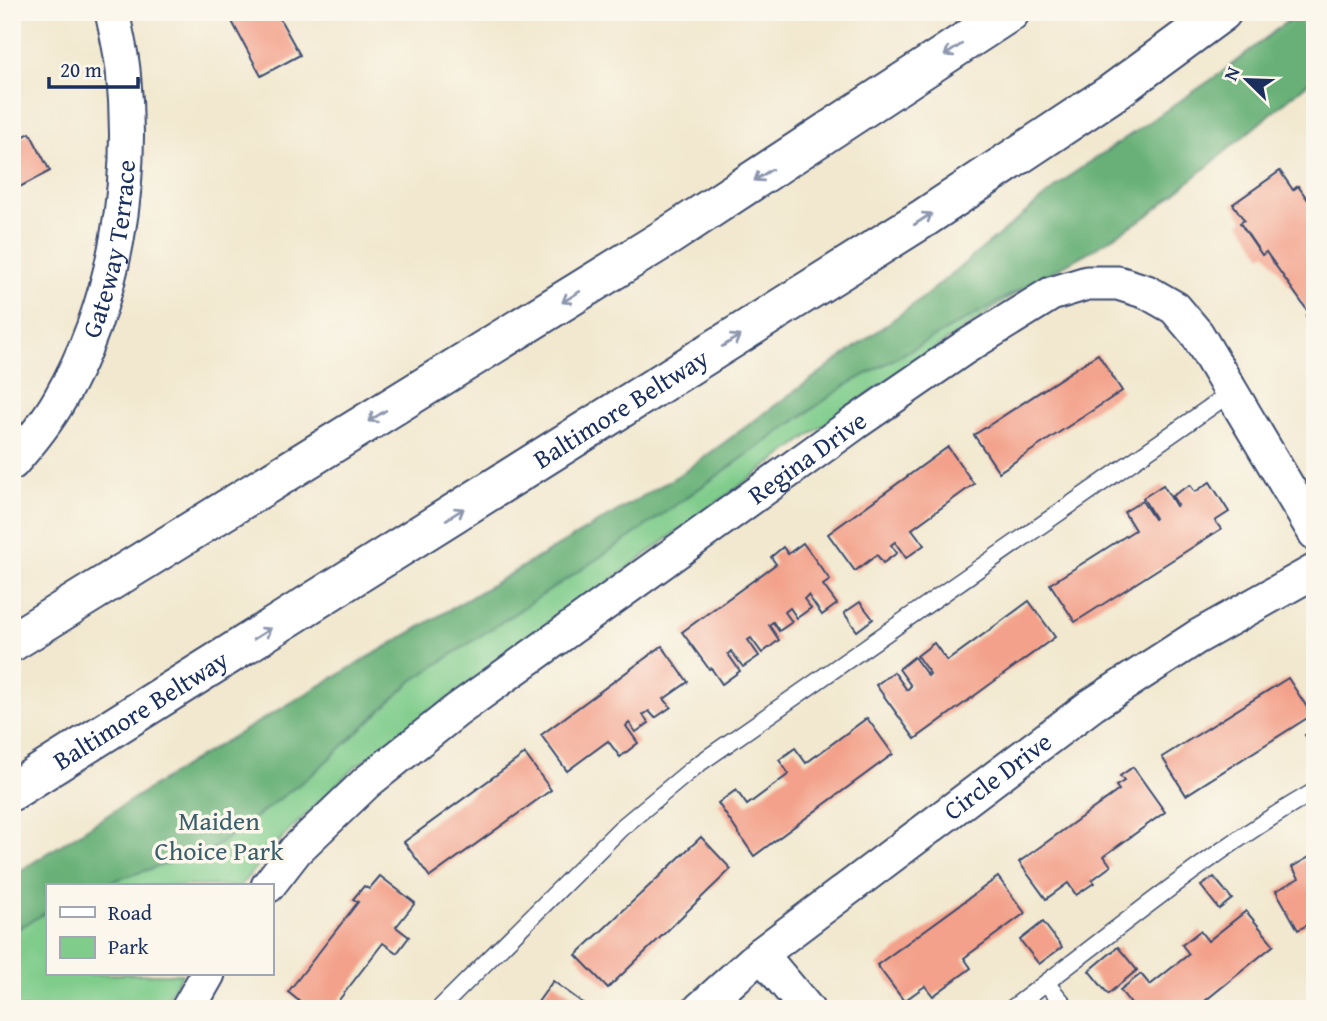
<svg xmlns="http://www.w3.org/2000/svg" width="1327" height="1021" viewBox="0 0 1327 1021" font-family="'Gentium Book Plus',serif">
<rect width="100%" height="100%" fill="#fbf7ec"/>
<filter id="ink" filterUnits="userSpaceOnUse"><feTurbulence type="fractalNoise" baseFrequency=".0143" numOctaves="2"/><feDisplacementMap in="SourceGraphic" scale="14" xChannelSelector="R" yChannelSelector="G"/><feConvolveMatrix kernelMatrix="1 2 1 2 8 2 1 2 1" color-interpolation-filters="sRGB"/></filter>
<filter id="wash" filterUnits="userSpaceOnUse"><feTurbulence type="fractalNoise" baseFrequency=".00686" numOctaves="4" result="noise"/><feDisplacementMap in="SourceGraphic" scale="28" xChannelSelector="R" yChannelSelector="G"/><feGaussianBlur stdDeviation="1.57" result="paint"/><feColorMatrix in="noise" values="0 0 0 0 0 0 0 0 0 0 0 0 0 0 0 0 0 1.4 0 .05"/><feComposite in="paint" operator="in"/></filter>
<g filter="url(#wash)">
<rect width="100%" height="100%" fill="#f2e8cf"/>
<g fill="#7fcc8b" stroke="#4d7e74" stroke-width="2">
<path d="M 1107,213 L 1033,282 L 837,415 L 355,767 L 283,837 L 240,886 L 50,886 Z"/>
<path d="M 47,888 L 47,974 L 182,974 L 161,1009 L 12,1009 L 12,911 Z"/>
</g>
<path fill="#67b077" stroke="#41706a" stroke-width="2" d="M 1299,12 L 1315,12 L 1315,77 L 1149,215 L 1092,250 L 845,386 L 626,540 L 412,681 L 314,773 L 213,849 L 97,886 L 47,886 L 47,912 L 12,932 L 12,876 L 202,755 L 684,472 L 924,297 L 1071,175 L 1221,73 Z"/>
<g id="blocks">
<g fill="#f3a18a">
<path d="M 227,12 L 276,12 L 300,55 L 261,76 Z"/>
<path d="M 30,133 L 50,171 L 12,191 L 12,142 Z"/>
<path d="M 1280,171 L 1293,190 L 1298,186 L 1315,210 L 1315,329 L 1306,316 L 1309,313 L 1266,252 L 1262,255 L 1240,223 L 1244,220 L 1233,204 Z"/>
<path d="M 1098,354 L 1122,391 L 999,472 L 974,435 Z"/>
<path d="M 948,447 L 974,484 L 912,529 L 924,545 L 906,558 L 895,542 L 891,545 L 897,553 L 883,563 L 877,555 L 855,571 L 828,534 Z"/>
<path d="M 1210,482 L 1229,512 L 1215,521 L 1221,529 L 1075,622 L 1050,584 L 1135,530 L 1124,512 L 1142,501 L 1154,519 L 1155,518 L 1143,498 L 1163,485 L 1176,506 L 1178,505 L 1172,496 L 1190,485 L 1195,492 Z"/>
<path d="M 803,543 L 830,580 L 823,585 L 837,604 L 822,615 L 808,595 L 804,599 L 811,608 L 797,618 L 790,608 L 785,612 L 792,622 L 779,631 L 773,622 L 769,625 L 779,640 L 762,653 L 751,638 L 748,640 L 759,656 L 743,667 L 731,651 L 728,654 L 740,671 L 722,684 L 711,668 L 709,669 L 682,632 L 776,564 L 771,557 L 783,547 L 788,554 Z"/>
<path d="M 1029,601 L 1055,637 L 915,739 L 876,685 L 894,672 L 907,690 L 911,686 L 899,669 L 914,657 L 928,676 L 930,674 L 917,656 L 934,643 L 947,661 Z"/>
<path d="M 860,602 L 873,619 L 857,631 L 844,613 Z"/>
<path d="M 662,646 L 688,682 L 664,699 L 671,707 L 655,718 L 649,711 L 643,715 L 649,723 L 636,732 L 629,723 L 626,726 L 638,743 L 620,757 L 608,741 L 567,771 L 541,735 Z"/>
<path d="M 1288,678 L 1312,715 L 1186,795 L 1162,757 Z"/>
<path d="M 867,718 L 893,754 L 754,856 L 718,803 L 736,790 L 747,805 L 789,774 L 779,760 L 795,748 L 806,763 Z"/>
<path d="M 1315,728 L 1315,750 L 1305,735 Z"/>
<path d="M 525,754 L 551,790 L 430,877 L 404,842 Z"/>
<path d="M 1133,767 L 1165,812 L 1104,856 L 1111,866 L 1092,880 L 1094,883 L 1076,895 L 1068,883 L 1046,899 L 1019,862 L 1119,790 L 1116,786 L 1124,781 L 1120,776 Z"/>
<path d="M 701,837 L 731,869 L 608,988 L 576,955 Z"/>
<path d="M 1311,856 L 1315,862 L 1315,921 L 1298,930 L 1276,891 L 1299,878 L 1292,867 Z"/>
<path d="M 380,876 L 415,903 L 396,927 L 409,937 L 397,953 L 383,943 L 332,1009 L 309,1009 L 288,992 L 358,902 L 353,899 L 364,886 L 369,889 Z"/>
<path d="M 998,877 L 1025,913 L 964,958 L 971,968 L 933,996 L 925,986 L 904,1001 L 877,965 Z"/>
<path d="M 1214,877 L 1232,899 L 1219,909 L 1201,886 Z"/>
<path d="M 1246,911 L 1274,945 L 1195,1009 L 1135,1009 L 1120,990 L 1141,974 L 1150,985 L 1189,954 L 1182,945 L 1200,931 L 1208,941 Z"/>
<path d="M 1043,922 L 1062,947 L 1039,964 L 1020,940 Z"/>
<path d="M 1118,947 L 1137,970 L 1108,994 L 1089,971 Z"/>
<path d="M 553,981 L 591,1009 L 533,1009 Z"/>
</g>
</g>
</g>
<g filter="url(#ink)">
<use href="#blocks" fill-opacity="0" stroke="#3b4b6f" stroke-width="2"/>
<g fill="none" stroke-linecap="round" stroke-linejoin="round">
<g stroke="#3b4b6f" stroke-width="19">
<g id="lane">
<path d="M 1046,983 L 1068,1009"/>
<path d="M 439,1009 L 620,829 L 697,765 L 1232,392"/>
<path d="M 1011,1009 C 1111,935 1207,853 1315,791"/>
</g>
</g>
<g stroke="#3b4b6f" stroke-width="37">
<g id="street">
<path id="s1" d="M 12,463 C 30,443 47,422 60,399 C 116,302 135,180 123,70 C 121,51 116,31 112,12"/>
<path id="s2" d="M 268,886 L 296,850 L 367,782 L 456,711 L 855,423 L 964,348 L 1051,294 L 1087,283 L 1118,283 L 1147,292 L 1175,308 L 1197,334 L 1315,533"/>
<path d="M 761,954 L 807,1009"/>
<path d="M 188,1009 L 208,974"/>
<path id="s3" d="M 700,1009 L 761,954 L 1092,705 L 1197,637 L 1315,571"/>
</g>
</g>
<g stroke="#3b4b6f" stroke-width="42">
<g id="highway">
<path d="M 12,642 L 667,237 L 1010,12"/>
<path id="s4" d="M 12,791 L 924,218 L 1112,93 L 1222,12"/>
</g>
</g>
<use href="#lane" stroke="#fff" stroke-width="16"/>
<use href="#street" stroke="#fff" stroke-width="33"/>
<use href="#highway" stroke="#fff" stroke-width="38"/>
</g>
<defs><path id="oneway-shaft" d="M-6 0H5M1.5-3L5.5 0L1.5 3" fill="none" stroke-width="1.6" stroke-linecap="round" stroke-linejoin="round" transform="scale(1.75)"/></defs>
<g stroke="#8d97ae">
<use href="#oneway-shaft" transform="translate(953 50) rotate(146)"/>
<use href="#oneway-shaft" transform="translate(763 175) rotate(147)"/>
<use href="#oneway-shaft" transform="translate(923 219) rotate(-33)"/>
<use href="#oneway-shaft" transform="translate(571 297) rotate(148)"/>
<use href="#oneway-shaft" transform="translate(731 341) rotate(-32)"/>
<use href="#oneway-shaft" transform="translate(377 416) rotate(148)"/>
<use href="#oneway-shaft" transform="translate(455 514) rotate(-32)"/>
<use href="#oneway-shaft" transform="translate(262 634) rotate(-32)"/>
</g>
</g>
<g text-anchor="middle" stroke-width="7" stroke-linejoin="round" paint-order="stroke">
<g font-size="26" fill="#1b2f5e" stroke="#fbf7ec">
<text dy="9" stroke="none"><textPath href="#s1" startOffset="240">Gateway Terrace</textPath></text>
<text dy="9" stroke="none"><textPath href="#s4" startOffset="719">Baltimore Beltway</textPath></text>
<text dy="9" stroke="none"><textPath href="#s2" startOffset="691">Regina Drive</textPath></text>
<text dy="9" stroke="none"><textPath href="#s4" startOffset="152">Baltimore Beltway</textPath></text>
<text dy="9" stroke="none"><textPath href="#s3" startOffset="378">Circle Drive</textPath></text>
</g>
<g font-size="26" fill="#395e6c" stroke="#fbf7ec">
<text x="219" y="830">Maiden<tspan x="219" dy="30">Choice Park</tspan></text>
</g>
</g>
<rect width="1327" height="1021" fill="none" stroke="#fbf7ec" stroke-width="42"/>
<rect x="46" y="884" width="228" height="91" fill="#fbf7ec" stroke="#a1a7b3" stroke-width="2"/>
<rect x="60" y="907" width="35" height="10" fill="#ffffff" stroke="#a1a7b3" stroke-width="2"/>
<text x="108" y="920" font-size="21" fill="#1b2f5e">Road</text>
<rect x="60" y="937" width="35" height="21" fill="#7fcc8b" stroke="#a1a7b3" stroke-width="2"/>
<text x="108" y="954" font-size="21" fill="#1b2f5e">Park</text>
<g transform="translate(1247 80) rotate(293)" stroke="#fbf7ec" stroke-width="5" paint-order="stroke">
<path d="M0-5L12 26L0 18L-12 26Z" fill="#1b2f5e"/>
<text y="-10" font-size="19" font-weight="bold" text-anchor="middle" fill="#1b2f5e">N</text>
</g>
<path d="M49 77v10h89v-10" fill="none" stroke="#1b2f5e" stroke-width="3.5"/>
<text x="60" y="77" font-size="21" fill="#1b2f5e" stroke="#fbf7ec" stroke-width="5" paint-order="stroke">20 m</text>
</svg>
